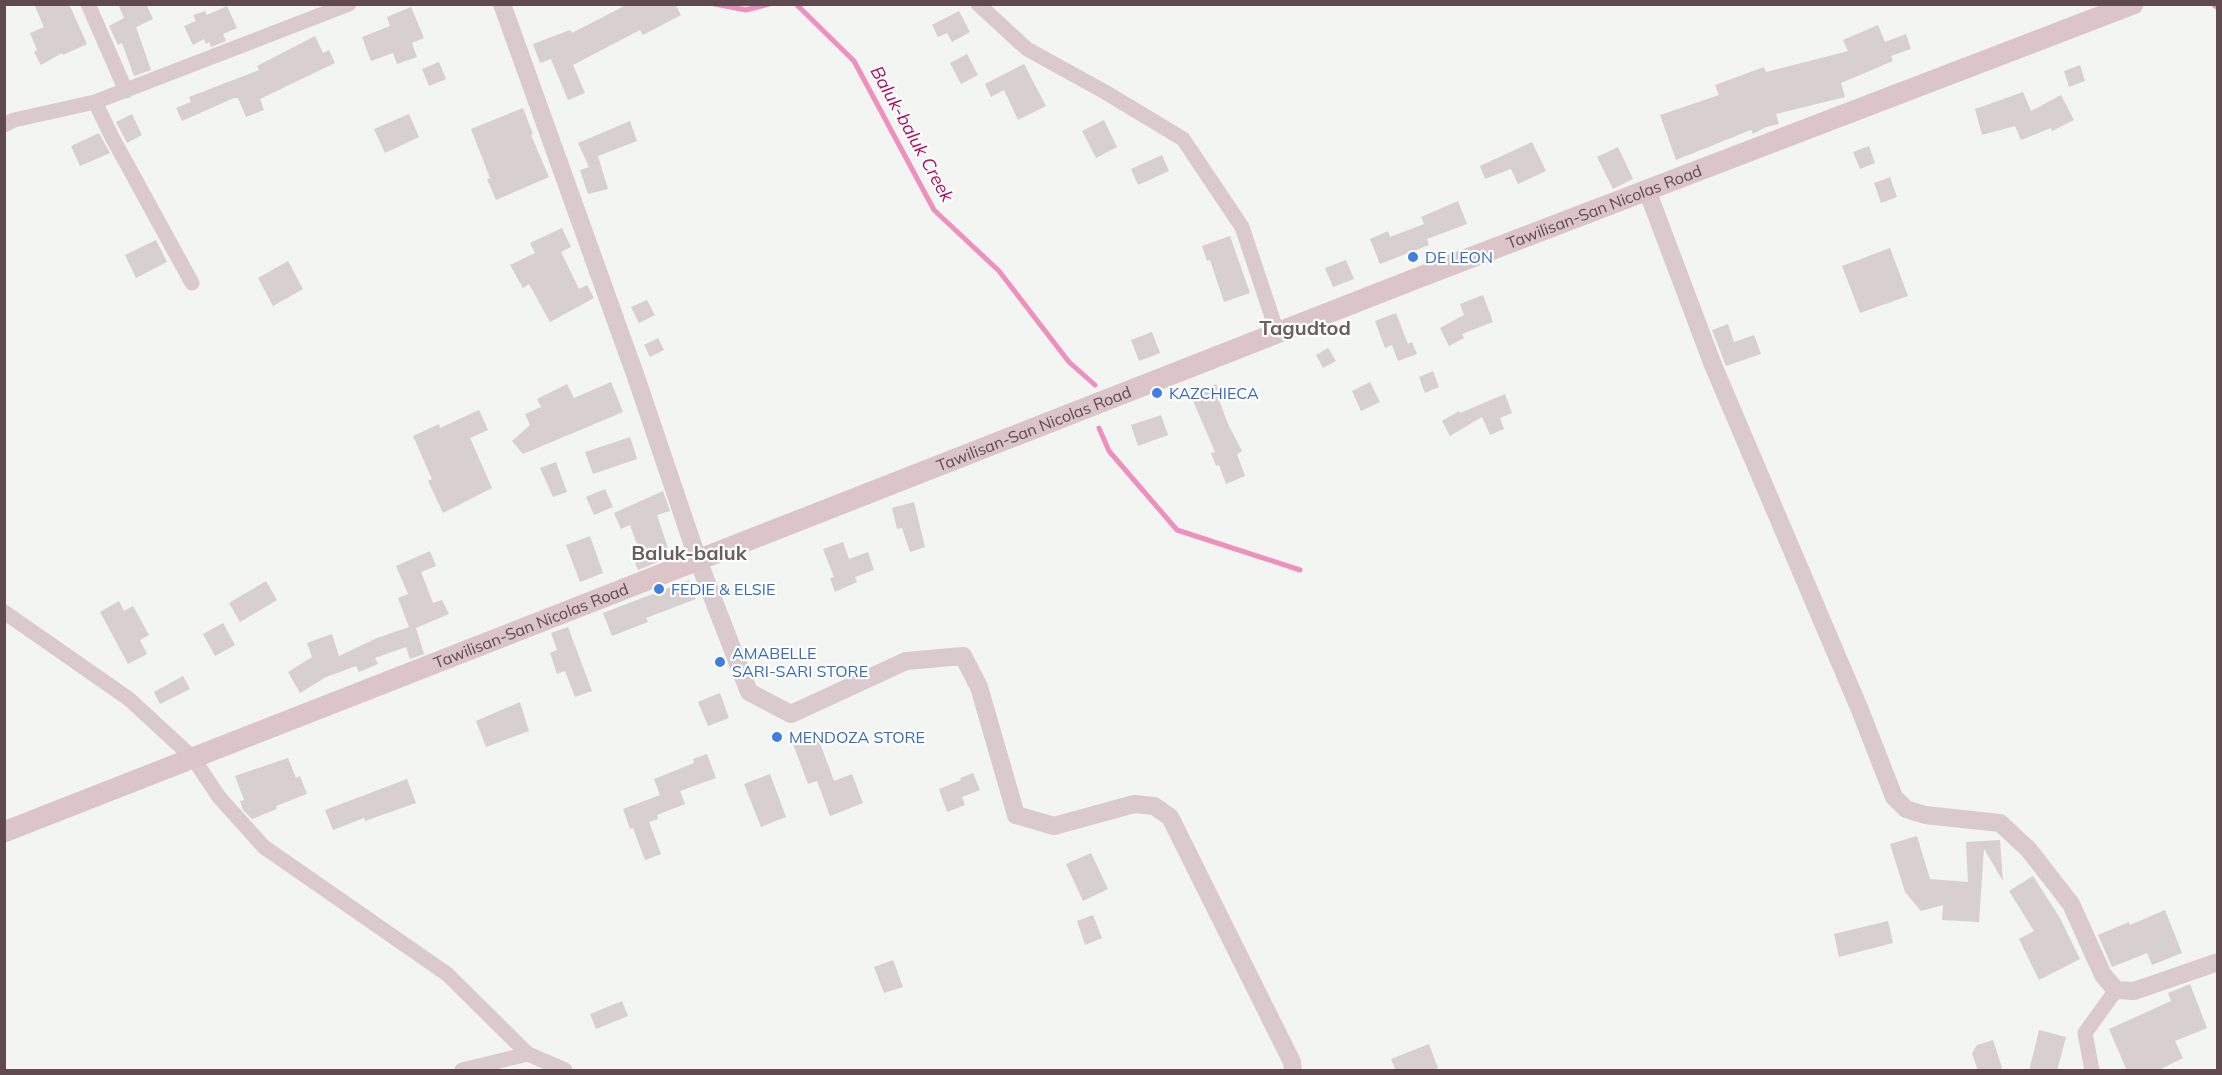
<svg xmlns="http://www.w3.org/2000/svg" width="2222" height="1075" viewBox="0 0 2222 1075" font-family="Mulish,sans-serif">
<rect width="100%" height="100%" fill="#f3f5f3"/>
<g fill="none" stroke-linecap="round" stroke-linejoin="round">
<g stroke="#ee8fbe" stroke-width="5">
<path d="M 715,4 L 746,10 L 769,4"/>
<path d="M 796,4 L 854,61 L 934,210 L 999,271 L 1069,362 L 1095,385"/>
<path d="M 2213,4 L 2218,8"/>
<path d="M 1099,428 L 1109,451 L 1177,530 L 1300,570"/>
</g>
</g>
<g fill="#d8cfd1">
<path d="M 34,4 L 69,4 L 87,44 L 63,55 L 62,53 L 41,65 L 34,52 L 37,50 L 30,33 L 44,27 Z"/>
<path d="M 118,4 L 146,4 L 153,19 L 136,27 L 151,70 L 134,76 L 122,43 L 118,45 L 109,26 L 124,18 Z"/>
<path d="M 628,4 L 675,4 L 681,15 L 643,35 L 640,30 L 573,65 L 585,93 L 568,100 L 551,59 L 540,63 L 533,44 L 570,30 L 572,33 Z"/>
<path d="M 227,6 L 237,28 L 223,34 L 226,41 L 211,47 L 209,42 L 206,44 L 204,39 L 193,45 L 184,26 L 196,21 L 193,15 L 205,11 L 207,15 Z"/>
<path d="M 411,7 L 424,38 L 412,43 L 417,57 L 397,64 L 393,53 L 371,61 L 362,37 L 390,26 L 387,17 Z"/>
<path d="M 959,11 L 970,32 L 952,42 L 947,33 L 938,37 L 932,25 Z"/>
<path d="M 1878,25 L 1885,42 L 1906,34 L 1911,49 L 1891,56 L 1893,61 L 1841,83 L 1845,97 L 1776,114 L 1779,124 L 1766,127 L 1753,134 L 1751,130 L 1676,160 L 1660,115 L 1719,95 L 1715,85 L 1764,67 L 1766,72 L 1848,51 L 1843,40 Z"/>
<path d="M 315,36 L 323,53 L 329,50 L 335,63 L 260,99 L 264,110 L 246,117 L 238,98 L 234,98 L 182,121 L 176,108 L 191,102 L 189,97 L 259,70 L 257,66 Z"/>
<path d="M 967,54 L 978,75 L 961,84 L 950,63 Z"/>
<path d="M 439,62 L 446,79 L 429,86 L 422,69 Z"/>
<path d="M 1024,64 L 1046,106 L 1018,120 L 1004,90 L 991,97 L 985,84 Z"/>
<path d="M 2080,65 L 2085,81 L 2069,87 L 2064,71 Z"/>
<path d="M 2023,92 L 2031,111 L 2061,95 L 2074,120 L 2052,131 L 2051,128 L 2021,140 L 2015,126 L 1982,135 L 1975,109 Z"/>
<path d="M 523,108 L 533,134 L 531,135 L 549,177 L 496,200 L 487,179 L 490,178 L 471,129 Z"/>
<path d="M 132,114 L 142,135 L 127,143 L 116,122 Z"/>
<path d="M 409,114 L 419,137 L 385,153 L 374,129 Z"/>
<path d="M 1104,120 L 1117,147 L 1096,158 L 1082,131 Z"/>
<path d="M 630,121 L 637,141 L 598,156 L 608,189 L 588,194 L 580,170 L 589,167 L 578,143 Z"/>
<path d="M 99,133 L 110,153 L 80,166 L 71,146 Z"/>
<path d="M 1532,142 L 1546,171 L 1518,184 L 1511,169 L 1485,179 L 1480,166 Z"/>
<path d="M 1869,146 L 1875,163 L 1860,169 L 1853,152 Z"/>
<path d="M 1618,147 L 1633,179 L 1613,189 L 1597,157 Z"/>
<path d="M 1162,155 L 1169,171 L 1138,185 L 1131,169 Z"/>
<path d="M 1890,177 L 1897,197 L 1881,203 L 1874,183 Z"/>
<path d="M 1458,201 L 1467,224 L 1427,239 L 1429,245 L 1380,264 L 1370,239 L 1388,231 L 1390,237 L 1424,224 L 1421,217 Z"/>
<path d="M 562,228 L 571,247 L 561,252 L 579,289 L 587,285 L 594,298 L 550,322 L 529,284 L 523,288 L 510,265 L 535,253 L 530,243 Z"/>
<path d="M 1230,236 L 1250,293 L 1224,302 L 1210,260 L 1207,261 L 1202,246 Z"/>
<path d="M 156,240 L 167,262 L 136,278 L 125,255 Z"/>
<path d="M 1890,248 L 1908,296 L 1860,313 L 1842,266 Z"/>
<path d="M 1346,260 L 1354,279 L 1333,287 L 1325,268 Z"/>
<path d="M 288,261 L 303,289 L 273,306 L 258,278 Z"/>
<path d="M 1483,295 L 1493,322 L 1462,334 L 1464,338 L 1449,346 L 1440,328 L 1464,315 L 1460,304 Z"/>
<path d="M 647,300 L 655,315 L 639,323 L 631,307 Z"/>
<path d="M 1396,313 L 1408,344 L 1412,342 L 1417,354 L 1398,361 L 1392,345 L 1385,348 L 1375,321 Z"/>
<path d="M 1728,324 L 1734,342 L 1754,335 L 1761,354 L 1726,366 L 1712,330 Z"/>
<path d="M 1152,332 L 1160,353 L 1139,361 L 1131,340 Z"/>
<path d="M 658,338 L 664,350 L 650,357 L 644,345 Z"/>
<path d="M 1328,348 L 1336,361 L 1323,368 L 1316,355 Z"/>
<path d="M 1433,371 L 1439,387 L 1425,393 L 1419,377 Z"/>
<path d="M 611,382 L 623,412 L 523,454 L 512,441 L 530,425 L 525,414 L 541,407 L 537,399 L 567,384 L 574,398 Z"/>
<path d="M 1370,382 L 1380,402 L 1361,411 L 1352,391 Z"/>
<path d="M 1216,384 L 1222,398 L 1219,400 L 1228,424 L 1242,451 L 1237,454 L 1245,476 L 1226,484 L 1219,465 L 1216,466 L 1211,453 L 1215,452 L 1191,396 Z"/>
<path d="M 1505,394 L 1512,413 L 1500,418 L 1504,429 L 1490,435 L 1482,417 L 1450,436 L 1442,421 L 1459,411 L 1460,413 Z"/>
<path d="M 479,410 L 488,430 L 470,438 L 492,488 L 443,513 L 428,481 L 432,479 L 413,436 L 439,424 L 440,428 Z"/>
<path d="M 1161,415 L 1168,435 L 1138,446 L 1131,425 Z"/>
<path d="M 630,437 L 637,459 L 593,474 L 585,452 Z"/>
<path d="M 556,462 L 567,492 L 553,497 L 540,468 Z"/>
<path d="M 605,489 L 613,507 L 594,515 L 586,497 Z"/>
<path d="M 663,491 L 670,511 L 657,515 L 671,557 L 638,570 L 631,553 L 639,550 L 630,525 L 621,529 L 614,513 Z"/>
<path d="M 914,502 L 925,547 L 910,552 L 902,528 L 897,529 L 892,508 Z"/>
<path d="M 590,536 L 603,573 L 580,582 L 566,545 Z"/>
<path d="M 843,542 L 849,559 L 868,552 L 874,570 L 855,577 L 857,582 L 835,592 L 830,578 L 834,577 L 823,549 Z"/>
<path d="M 430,551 L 436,566 L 421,572 L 433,603 L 442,600 L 449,614 L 416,628 L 424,654 L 410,659 L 406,647 L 375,658 L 378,664 L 359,672 L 356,666 L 326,677 L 300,693 L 288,672 L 312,657 L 307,643 L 332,634 L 339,656 L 377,638 L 409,627 L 398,598 L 408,594 L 396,566 Z"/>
<path d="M 689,580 L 696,599 L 646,618 L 648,622 L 612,636 L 603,613 Z"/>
<path d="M 266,581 L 277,600 L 240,622 L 229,603 Z"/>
<path d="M 119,601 L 124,611 L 133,606 L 149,635 L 140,640 L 147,654 L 128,664 L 100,612 Z"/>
<path d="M 223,623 L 235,645 L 215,656 L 203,634 Z"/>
<path d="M 568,627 L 592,691 L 575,697 L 565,671 L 557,674 L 550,653 L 557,650 L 551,633 Z"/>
<path d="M 183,676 L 190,689 L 160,704 L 154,692 Z"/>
<path d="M 720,693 L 729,718 L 708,726 L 698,702 Z"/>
<path d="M 520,702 L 529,731 L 486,747 L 476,721 Z"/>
<path d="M 817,735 L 834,781 L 852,774 L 863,803 L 830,816 L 817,781 L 808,784 L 793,744 Z"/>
<path d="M 707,754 L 716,778 L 680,791 L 685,804 L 657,815 L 658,819 L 649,822 L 661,854 L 645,860 L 633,828 L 630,829 L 623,809 L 660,795 L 654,779 L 694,763 L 693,759 Z"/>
<path d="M 288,758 L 296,778 L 300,776 L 307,794 L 276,806 L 277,809 L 252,819 L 243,810 L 240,801 L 244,800 L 235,776 Z"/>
<path d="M 973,773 L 980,790 L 962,797 L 965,805 L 947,812 L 939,789 L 961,780 L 960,778 Z"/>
<path d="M 770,774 L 786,817 L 761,827 L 744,784 Z"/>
<path d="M 407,779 L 416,803 L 365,821 L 364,818 L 333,830 L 325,810 Z"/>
<path d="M 1917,836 L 1930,879 L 1968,882 L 1966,842 L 2000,840 L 2003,881 L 1984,849 L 1979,922 L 1942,920 L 1943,905 L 1921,911 L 1905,892 L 1890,844 Z"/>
<path d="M 1091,853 L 1108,889 L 1083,901 L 1066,864 Z"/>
<path d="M 2033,876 L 2060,918 L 2080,959 L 2039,980 L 2019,939 L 2034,931 L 2009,891 Z"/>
<path d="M 2165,910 L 2182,953 L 2152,965 L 2147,953 L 2112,967 L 2098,935 L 2129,922 L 2130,925 Z"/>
<path d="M 1093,915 L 1102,938 L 1085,945 L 1077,921 Z"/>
<path d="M 1888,921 L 1893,943 L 1839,957 L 1834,934 Z"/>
<path d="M 893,960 L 903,987 L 884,993 L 874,967 Z"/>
<path d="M 2190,984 L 2207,1028 L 2175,1041 L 2183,1058 L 2157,1071 L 2127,1071 L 2109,1029 L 2171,1001 L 2168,993 Z"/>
<path d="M 622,1001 L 628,1016 L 596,1029 L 590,1014 Z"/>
<path d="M 2039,1030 L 2066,1037 L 2057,1071 L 2029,1071 Z"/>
<path d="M 1993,1040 L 2003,1071 L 1978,1071 L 1972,1053 L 1977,1045 Z"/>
<path d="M 1429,1044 L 1438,1068 L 1431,1071 L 1396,1071 L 1391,1059 Z"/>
</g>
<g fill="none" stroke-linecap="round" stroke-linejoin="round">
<g stroke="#dac9cd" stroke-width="15">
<path d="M 88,4 L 126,91"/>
<path d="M 978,4 L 1027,49 L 1105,92 L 1183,139 L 1242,227 L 1277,332"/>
<path d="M 95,102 L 112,137 L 192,283"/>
<path d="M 4,125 L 14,120 L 95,102 L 349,4"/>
<path d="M 4,612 L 129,699 L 193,758 L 219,797 L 264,847 L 447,974 L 528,1054 L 565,1070"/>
<path d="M 462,1070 L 528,1054"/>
<path d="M 2092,1070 L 2085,1033 L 2116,990"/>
</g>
<g stroke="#dac9cd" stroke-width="18">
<path d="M 502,4 L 636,377 L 698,560 L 749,692 L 791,714 L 906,661 L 963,656 L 979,687 L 1016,815 L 1054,826 L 1134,804 L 1154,806 L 1170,817 L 1292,1062 L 1293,1070"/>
<path d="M 1647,190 L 1713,365 L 1860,710 L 1894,797 L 1906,809 L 1925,815 L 2000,823 L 2029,850 L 2071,904 L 2103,975 L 2116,990 L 2134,991 L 2218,962"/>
</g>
<path stroke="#dbc5c9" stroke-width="21" id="s1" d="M 4,832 L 1420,277 L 2133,4"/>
</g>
<g fill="#3f7fe0" stroke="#fff" stroke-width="2">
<circle cx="1413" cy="257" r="6"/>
<circle cx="1157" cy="393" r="6"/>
<circle cx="659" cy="589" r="6"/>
<circle cx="720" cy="662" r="6"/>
<circle cx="777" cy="737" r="6"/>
</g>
<g text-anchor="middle" stroke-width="4.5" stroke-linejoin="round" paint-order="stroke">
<g font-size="16" fill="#614a4f" stroke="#fff">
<text dy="6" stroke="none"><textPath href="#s1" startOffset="1718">Tawilisan-San Nicolas Road</textPath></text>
<text dy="6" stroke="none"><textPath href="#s1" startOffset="1106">Tawilisan-San Nicolas Road</textPath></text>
<text dy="6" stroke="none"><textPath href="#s1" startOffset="566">Tawilisan-San Nicolas Road</textPath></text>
</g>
<g font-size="16" fill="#366cbe" stroke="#fff" text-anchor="start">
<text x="1425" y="263">DE LEON</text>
<text x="1169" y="399">KAZCHIECA</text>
<text x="671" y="595">FEDIE &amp; ELSIE</text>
<text x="732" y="659">AMABELLE<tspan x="732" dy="18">SARI-SARI STORE</tspan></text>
<text x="789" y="743">MENDOZA STORE</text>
</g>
<g font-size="18" font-style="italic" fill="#b30a5c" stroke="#fff">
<text transform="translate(912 134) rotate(61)" y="6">Baluk-baluk Creek</text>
</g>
<g font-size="20" font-weight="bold" fill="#685f60" stroke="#fff">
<text x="1305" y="335">Tagudtod</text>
<text x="689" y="560">Baluk-baluk</text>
</g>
</g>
<rect width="2222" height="1075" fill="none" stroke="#614a4f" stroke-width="12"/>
</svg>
